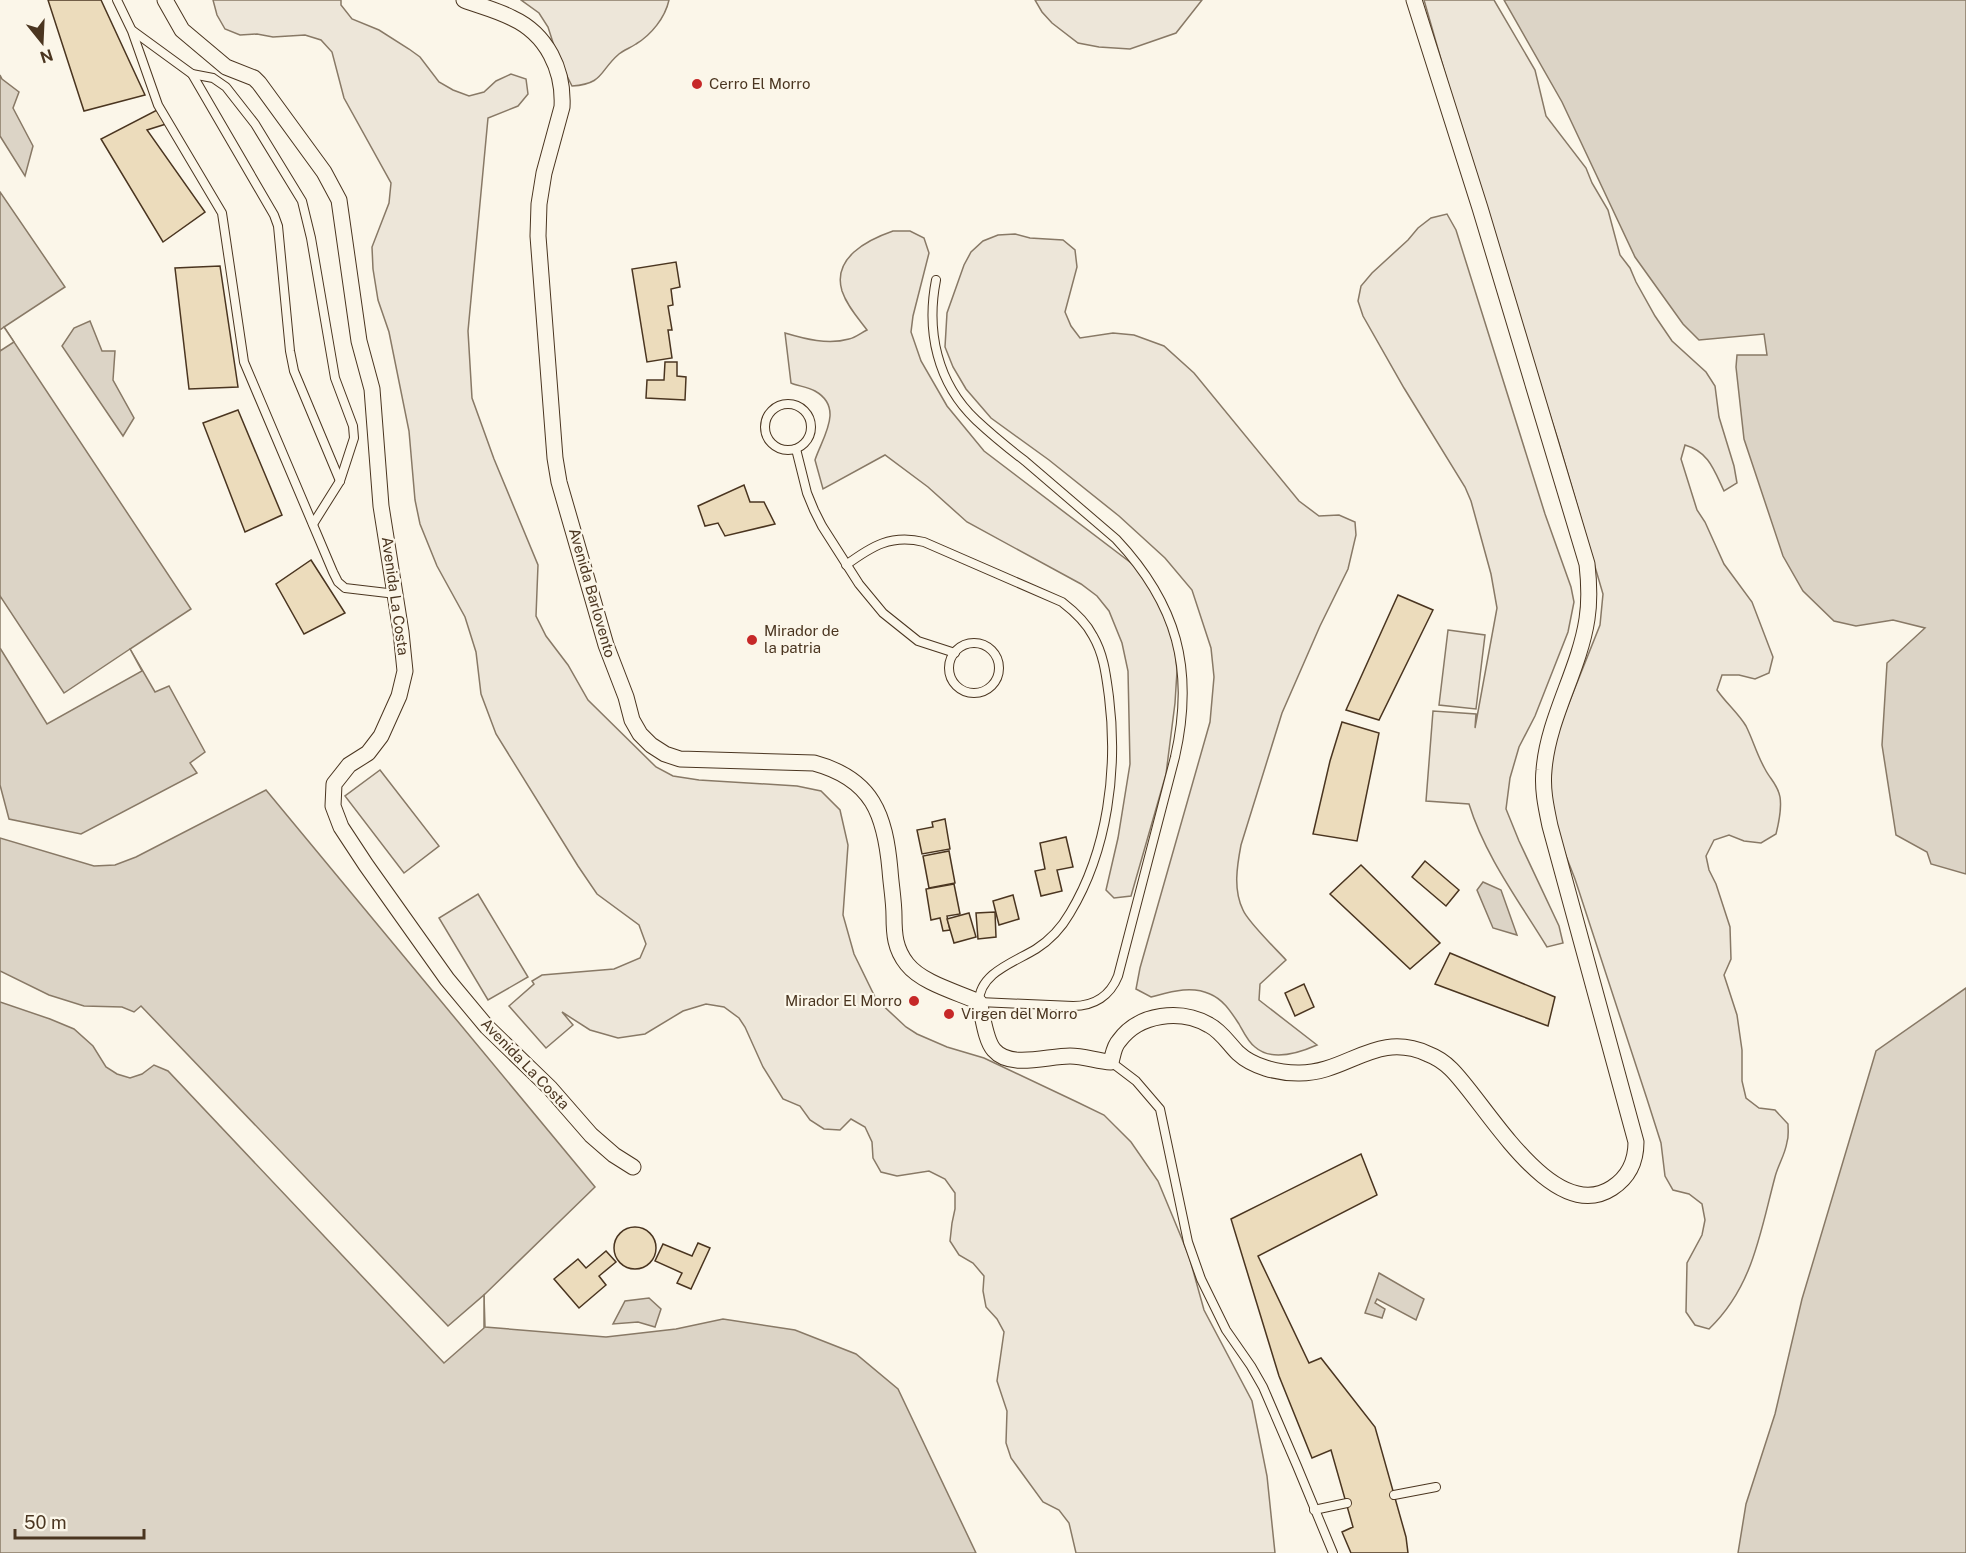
<svg xmlns="http://www.w3.org/2000/svg" width="1966" height="1553" viewBox="0 0 1966 1553" font-family="'Public Sans',sans-serif">
<rect width="100%" height="100%" fill="#fbf6e9"/>
<g fill="#ede6d9" stroke="#887966" stroke-width="1.5">
<path d="M 213,0 L 341,0 L 341,5 L 352,19 L 379,30 L 409,49 L 420,57 L 439,82 L 453,90 L 469,96 L 484,92 L 496,81 L 511,74 L 526,79 L 528,94 L 518,106 L 488,118 L 468,331 L 472,398 L 494,459 L 538,565 L 536,616 L 546,636 L 568,665 L 588,700 L 656,767 L 673,776 L 699,780 L 797,786 L 821,791 L 840,810 L 848,845 L 843,915 L 854,954 L 876,999 L 906,1027 L 917,1034 L 947,1047 L 984,1058 L 1077,1102 L 1104,1115 L 1131,1142 L 1158,1181 L 1189,1256 L 1204,1310 L 1252,1401 L 1267,1476 L 1275,1553 L 1076,1553 L 1069,1523 L 1059,1510 L 1043,1502 L 1011,1458 L 1006,1443 L 1007,1411 L 997,1381 L 1004,1332 L 997,1319 L 986,1307 L 983,1291 L 984,1276 L 973,1263 L 959,1255 L 950,1241 L 952,1223 L 955,1209 L 955,1193 L 945,1179 L 929,1171 L 897,1176 L 881,1172 L 873,1158 L 872,1142 L 865,1127 L 851,1119 L 840,1130 L 824,1129 L 810,1120 L 800,1106 L 783,1099 L 763,1067 L 745,1027 L 739,1018 L 724,1007 L 706,1004 L 683,1011 L 645,1034 L 618,1038 L 590,1030 L 562,1012 L 573,1025 L 546,1048 L 509,1006 L 534,984 L 532,981 L 542,975 L 614,969 L 640,958 L 646,944 L 639,925 L 597,894 L 578,866 L 496,734 L 481,694 L 476,652 L 465,617 L 437,566 L 420,524 L 415,500 L 409,431 L 389,332 L 378,300 L 373,269 L 372,247 L 389,203 L 391,183 L 344,98 L 332,52 L 321,40 L 305,35 L 273,37 L 257,34 L 240,35 L 225,29 L 217,15 Z"/>
<path d="M 521,0 L 669,0 C 665,18 651,35 636,44 C 630,48 624,50 619,54 C 599,71 604,84 572,86 L 558,58 L 548,27 L 539,13 Z"/>
<path d="M 1035,0 L 1202,0 L 1176,33 L 1130,49 L 1099,47 L 1078,43 L 1052,23 L 1042,12 Z"/>
<path d="M 1424,0 L 1494,0 L 1535,70 L 1546,116 L 1586,168 L 1592,183 L 1608,210 L 1620,255 L 1630,268 L 1636,282 L 1655,316 L 1672,341 L 1706,372 L 1715,386 L 1719,417 L 1734,466 L 1737,483 L 1724,491 C 1714,470 1709,452 1685,445 L 1681,459 L 1697,510 L 1705,522 L 1724,564 L 1752,602 L 1773,657 L 1769,673 L 1755,679 L 1739,675 L 1722,675 L 1717,690 C 1726,703 1738,713 1746,726 C 1753,740 1757,755 1765,769 C 1770,779 1778,785 1780,797 C 1782,809 1779,822 1776,834 L 1761,843 L 1744,841 L 1729,835 L 1714,840 L 1706,856 L 1709,870 L 1716,884 L 1730,927 L 1731,959 L 1724,975 L 1737,1015 L 1742,1050 L 1742,1081 L 1746,1098 L 1759,1108 L 1775,1110 L 1788,1124 C 1788,1130 1789,1136 1787,1142 C 1785,1155 1778,1165 1775,1177 C 1760,1233 1753,1287 1709,1329 L 1695,1325 L 1686,1312 L 1687,1263 L 1702,1235 L 1705,1220 L 1702,1204 L 1689,1194 L 1673,1190 L 1665,1176 L 1661,1143 L 1647,1099 L 1575,879 L 1546,805 L 1551,748 L 1600,625 L 1603,594 L 1558,440 L 1489,227 Z"/>
<path d="M 1447,214 L 1456,230 L 1545,514 L 1571,587 L 1574,602 L 1568,632 L 1535,716 L 1519,747 L 1510,778 L 1506,809 L 1519,841 L 1559,926 L 1563,943 L 1547,947 C 1519,901 1485,856 1469,804 L 1426,801 L 1433,711 L 1476,714 L 1475,728 L 1497,608 L 1491,574 L 1471,501 L 1465,487 L 1404,388 L 1363,316 L 1358,301 L 1361,286 L 1372,273 L 1408,240 L 1418,228 L 1431,218 Z"/>
<path d="M 893,231 L 910,231 L 924,238 L 929,253 L 913,316 L 911,332 L 921,361 L 947,406 L 984,451 L 1139,569 L 1173,626 L 1177,671 L 1175,703 L 1166,774 L 1131,896 L 1114,898 L 1106,890 L 1118,838 L 1130,764 L 1128,671 L 1122,643 L 1109,611 L 1097,596 L 1081,584 L 967,522 L 928,487 L 885,455 L 823,489 L 815,460 C 822,438 845,408 815,391 C 808,387 798,386 791,383 L 785,333 C 805,339 828,345 849,339 C 855,338 861,333 867,330 C 858,318 847,306 842,291 C 832,258 867,240 893,231 Z"/>
<path d="M 1015,234 L 1030,238 L 1063,240 L 1075,250 L 1077,267 L 1065,312 L 1071,326 L 1080,338 L 1113,333 L 1134,335 L 1164,346 L 1194,373 L 1299,501 L 1319,516 L 1339,515 L 1355,522 L 1356,535 L 1348,569 L 1320,626 L 1282,713 L 1241,845 C 1237,866 1233,890 1243,910 C 1248,922 1276,949 1286,960 L 1260,984 L 1259,1000 L 1317,1045 C 1299,1053 1272,1062 1255,1047 C 1248,1042 1243,1031 1239,1024 C 1231,1012 1224,1000 1210,994 C 1191,985 1170,992 1151,997 L 1136,989 L 1140,968 L 1210,722 L 1214,677 L 1211,648 L 1192,590 L 1165,558 L 1119,516 L 1049,460 L 991,418 L 966,389 L 953,367 L 945,347 L 947,313 L 964,265 L 971,252 L 983,241 L 998,235 Z"/>
<path d="M 1448,630 L 1485,635 L 1476,709 L 1439,705 Z"/>
<path d="M 380,770 L 439,846 L 404,873 L 345,796 Z"/>
<path d="M 478,894 L 528,977 L 488,1000 L 439,918 Z"/>
</g>
<g fill="#dcd4c6" stroke="#887966" stroke-width="1.5">
<path d="M 1504,0 L 1966,0 L 1966,874 L 1931,864 L 1927,852 L 1896,835 L 1882,745 L 1887,663 L 1925,628 L 1893,620 L 1856,626 L 1834,621 L 1803,591 L 1783,556 L 1744,439 L 1736,367 L 1737,355 L 1767,355 L 1764,334 L 1699,340 L 1683,324 L 1635,257 L 1562,102 Z"/>
<path d="M 0,75 L 2,79 L 19,92 L 13,108 L 33,146 L 25,176 L 0,136 Z"/>
<path d="M 0,192 L 65,287 L 4,327 L 191,609 L 130,649 L 155,692 L 169,686 L 205,752 L 190,763 L 197,773 L 81,834 L 9,819 L 0,785 Z"/>
<path d="M 90,321 L 102,351 L 115,351 L 113,380 L 134,418 L 123,436 L 62,346 L 74,328 Z"/>
<path d="M 266,790 L 595,1187 L 484,1295 L 485,1327 L 606,1337 L 676,1329 L 723,1319 L 795,1330 L 856,1354 L 898,1389 L 976,1553 L 0,1553 L 0,838 L 94,866 L 115,865 L 136,857 Z"/>
<path d="M 1483,882 L 1501,890 L 1517,935 L 1493,928 L 1477,890 Z"/>
<path d="M 1966,988 L 1966,1553 L 1738,1553 L 1746,1504 L 1775,1414 L 1802,1299 L 1876,1051 Z"/>
<path d="M 1379,1273 L 1424,1299 L 1416,1320 L 1377,1299 L 1375,1303 L 1385,1309 L 1382,1318 L 1365,1313 Z"/>
<path d="M 649,1298 L 661,1309 L 655,1327 L 638,1322 L 613,1324 L 625,1301 Z"/>
</g>
<g fill="#fbf6e9" stroke="#887966" stroke-width="1.5">
<path d="M 4,327 L 14,342 L 0,351 L 0,330 Z"/>
<path d="M 0,596 L 64,693 L 130,649 L 142,671 L 47,724 L 0,648 Z"/>
<path d="M 0,971 L 49,995 L 84,1006 L 122,1007 L 134,1012 L 141,1006 L 448,1326 L 484,1295 L 484,1328 L 444,1363 L 168,1071 L 154,1065 L 142,1074 L 130,1078 L 117,1074 L 106,1067 L 93,1046 L 74,1029 L 50,1019 L 0,1002 Z"/>
</g>
<g fill="#ecdcbc" stroke="#4a3520" stroke-width="1.5">
<path d="M 48,0 L 101,0 L 145,95 L 84,111 Z"/>
<path d="M 159,109 L 166,124 L 147,130 L 205,212 L 163,242 L 101,139 Z"/>
<path d="M 676,262 L 680,287 L 671,289 L 673,305 L 668,306 L 672,330 L 668,330 L 672,358 L 647,362 L 632,269 Z"/>
<path d="M 220,266 L 238,387 L 189,389 L 175,268 Z"/>
<path d="M 665,362 L 677,362 L 677,376 L 686,377 L 685,400 L 646,398 L 647,380 L 664,380 Z"/>
<path d="M 238,410 L 282,515 L 245,532 L 203,423 Z"/>
<path d="M 744,485 L 750,502 L 764,502 L 775,524 L 725,536 L 718,523 L 705,526 L 698,506 Z"/>
<path d="M 311,560 L 345,613 L 304,634 L 276,584 Z"/>
<path d="M 1398,595 L 1433,610 L 1379,720 L 1346,710 Z"/>
<path d="M 1342,722 L 1379,733 L 1357,841 L 1313,834 L 1330,761 Z"/>
<path d="M 945,819 L 950,849 L 922,854 L 917,830 L 933,827 L 932,822 Z"/>
<path d="M 1066,837 L 1073,867 L 1057,870 L 1062,891 L 1041,896 L 1035,871 L 1045,869 L 1040,843 Z"/>
<path d="M 949,851 L 955,883 L 929,888 L 923,856 Z"/>
<path d="M 1425,861 L 1459,890 L 1446,906 L 1412,877 Z"/>
<path d="M 1361,865 L 1440,943 L 1410,969 L 1330,894 Z"/>
<path d="M 954,884 L 960,914 L 947,916 L 950,930 L 943,931 L 940,918 L 931,920 L 926,889 Z"/>
<path d="M 1013,895 L 1019,919 L 999,925 L 993,901 Z"/>
<path d="M 995,912 L 996,937 L 978,939 L 976,913 Z"/>
<path d="M 969,913 L 976,937 L 954,943 L 947,919 Z"/>
<path d="M 1450,953 L 1555,997 L 1548,1026 L 1435,984 Z"/>
<path d="M 1304,984 L 1314,1007 L 1295,1016 L 1285,993 Z"/>
<path d="M 1361,1154 L 1377,1195 L 1258,1256 L 1309,1363 L 1321,1358 L 1375,1427 L 1406,1537 L 1408,1553 L 1351,1553 L 1342,1532 L 1353,1527 L 1331,1450 L 1312,1458 L 1279,1376 L 1231,1219 Z"/>
<circle cx="635" cy="1248" r="21"/>
<path d="M 698,1243 L 710,1248 L 691,1289 L 677,1283 L 682,1273 L 655,1261 L 663,1244 L 692,1256 Z"/>
<path d="M 606,1251 L 616,1262 L 599,1276 L 606,1285 L 579,1308 L 554,1279 L 578,1259 L 586,1268 Z"/>
</g>
<g fill="none" stroke-linecap="round" stroke-linejoin="round">
<g stroke="#4a3520" stroke-width="10">
<g id="service">
<path d="M 117,0 L 132,31 L 158,105 L 222,213 L 244,362 L 333,572 L 338,582 L 345,588 L 396,594"/>
<path d="M 133,31 L 192,74 L 213,78 L 226,87 L 255,124 L 302,201 L 311,238 L 335,378 L 353,426 L 354,438 L 340,481 L 313,524"/>
<path d="M 192,74 L 274,215 L 278,226 L 290,351 L 294,371 L 340,481"/>
<circle cx="788" cy="427" r="23"/>
<path d="M 796,449 L 807,493 L 814,510 L 822,526 L 859,584 L 883,613 L 918,641 L 955,653"/>
<path d="M 846,565 C 872,546 891,534 924,542 L 1062,602 C 1075,612 1086,622 1093,636 C 1104,655 1106,675 1109,697 C 1118,769 1108,850 1070,913 C 1062,927 1050,940 1036,949 C 1015,962 979,973 979,1002 L 1073,1006 C 1094,1006 1110,996 1118,976 L 1175,757 C 1195,669 1177,604 1116,539 C 1086,513 1055,487 1025,461 C 1008,448 991,434 976,420 C 937,383 926,331 936,280"/>
<circle cx="974" cy="668" r="25"/>
<path d="M 1111,1062 L 1136,1081 L 1160,1109 L 1188,1242 L 1201,1279 L 1226,1330 L 1251,1366 L 1263,1387 L 1297,1466 L 1333,1553"/>
<path d="M 1394,1495 L 1436,1487"/>
<path d="M 1314,1510 L 1347,1503"/>
</g>
</g>
<g stroke="#4a3520" stroke-width="17">
<g id="minor">
<path d="M 165,0 L 182,30 L 226,67 L 254,78 L 259,83 L 324,172 L 339,200 L 359,341 L 372,389 L 381,506 L 401,632 L 405,671 L 399,696 L 381,736 L 368,753 L 349,765 L 334,784 L 333,806 L 341,827 L 366,865 L 447,979 L 487,1027 L 550,1088 L 591,1135 L 614,1155 L 633,1167"/>
<path d="M 464,0 C 480,6 497,10 512,18 C 547,34 564,70 562,107 L 544,173 L 539,204 L 538,236 L 555,458 L 559,482 L 606,645 L 626,697 L 632,720 L 640,734 L 651,745 L 665,754 L 680,759 L 814,763 C 873,779 885,815 890,870 C 891,885 894,901 894,916 C 894,934 895,949 907,964 C 922,983 957,992 979,1002 C 983,1015 985,1040 994,1050 C 1010,1069 1047,1056 1070,1056 C 1084,1056 1097,1061 1111,1062 C 1113,1055 1114,1046 1119,1041 C 1139,1013 1181,1009 1209,1025 C 1221,1031 1229,1044 1238,1053 C 1253,1067 1278,1073 1298,1073 C 1347,1074 1376,1030 1428,1054 C 1436,1057 1444,1062 1451,1069 C 1485,1102 1552,1227 1612,1188 C 1629,1177 1636,1161 1636,1142 L 1550,826 C 1546,807 1542,789 1544,770 C 1548,718 1579,671 1587,619 C 1590,600 1589,582 1587,564 L 1480,208 L 1414,0"/>
</g>
</g>
<use href="#service" stroke="#fbf6e9" stroke-width="8"/>
<use href="#minor" stroke="#fbf6e9" stroke-width="15"/>
</g>
<g fill="#c62828" stroke="#fbf6e9" stroke-width="2">
<circle cx="697" cy="84" r="6"/>
<circle cx="752" cy="640" r="6"/>
<circle cx="914" cy="1001" r="6"/>
<circle cx="949" cy="1014" r="6"/>
</g>
<g text-anchor="middle" stroke-width="4.5" stroke-linejoin="round" paint-order="stroke">
<g font-size="15" fill="#4a3520" stroke="#fbf6e9" text-anchor="start">
<text x="709" y="89">Cerro El Morro</text>
<text x="764" y="636">Mirador de<tspan x="764" dy="17">la patria</tspan></text>
<text x="902" y="1006" text-anchor="end">Mirador El Morro</text>
<text x="961" y="1019">Virgen del Morro</text>
</g>
<g font-size="15" fill="#4a3520" stroke="#fbf6e9">
<text transform="translate(592 593) rotate(74)" y="5">Avenida Barlovento</text>
<text transform="translate(395 596) rotate(82)" y="5">Avenida La Costa</text>
<text transform="translate(525 1064) rotate(46)" y="5">Avenida La Costa</text>
</g>
</g>
<g transform="translate(42 42) rotate(162)" stroke="#fbf6e9" stroke-width="4.5" paint-order="stroke">
<path d="M0-4.5L10 22L0 15L-10 22Z" fill="#4a3520"/>
<text y="-9" font-size="16" font-weight="bold" text-anchor="middle" fill="#4a3520">N</text>
</g>
<path d="M15 1529v9h129v-9" fill="none" stroke="#4a3520" stroke-width="3"/>
<text x="24" y="1529" font-size="18" fill="#4a3520" stroke="#fbf6e9" stroke-width="4.5" paint-order="stroke">50 m</text>
</svg>
